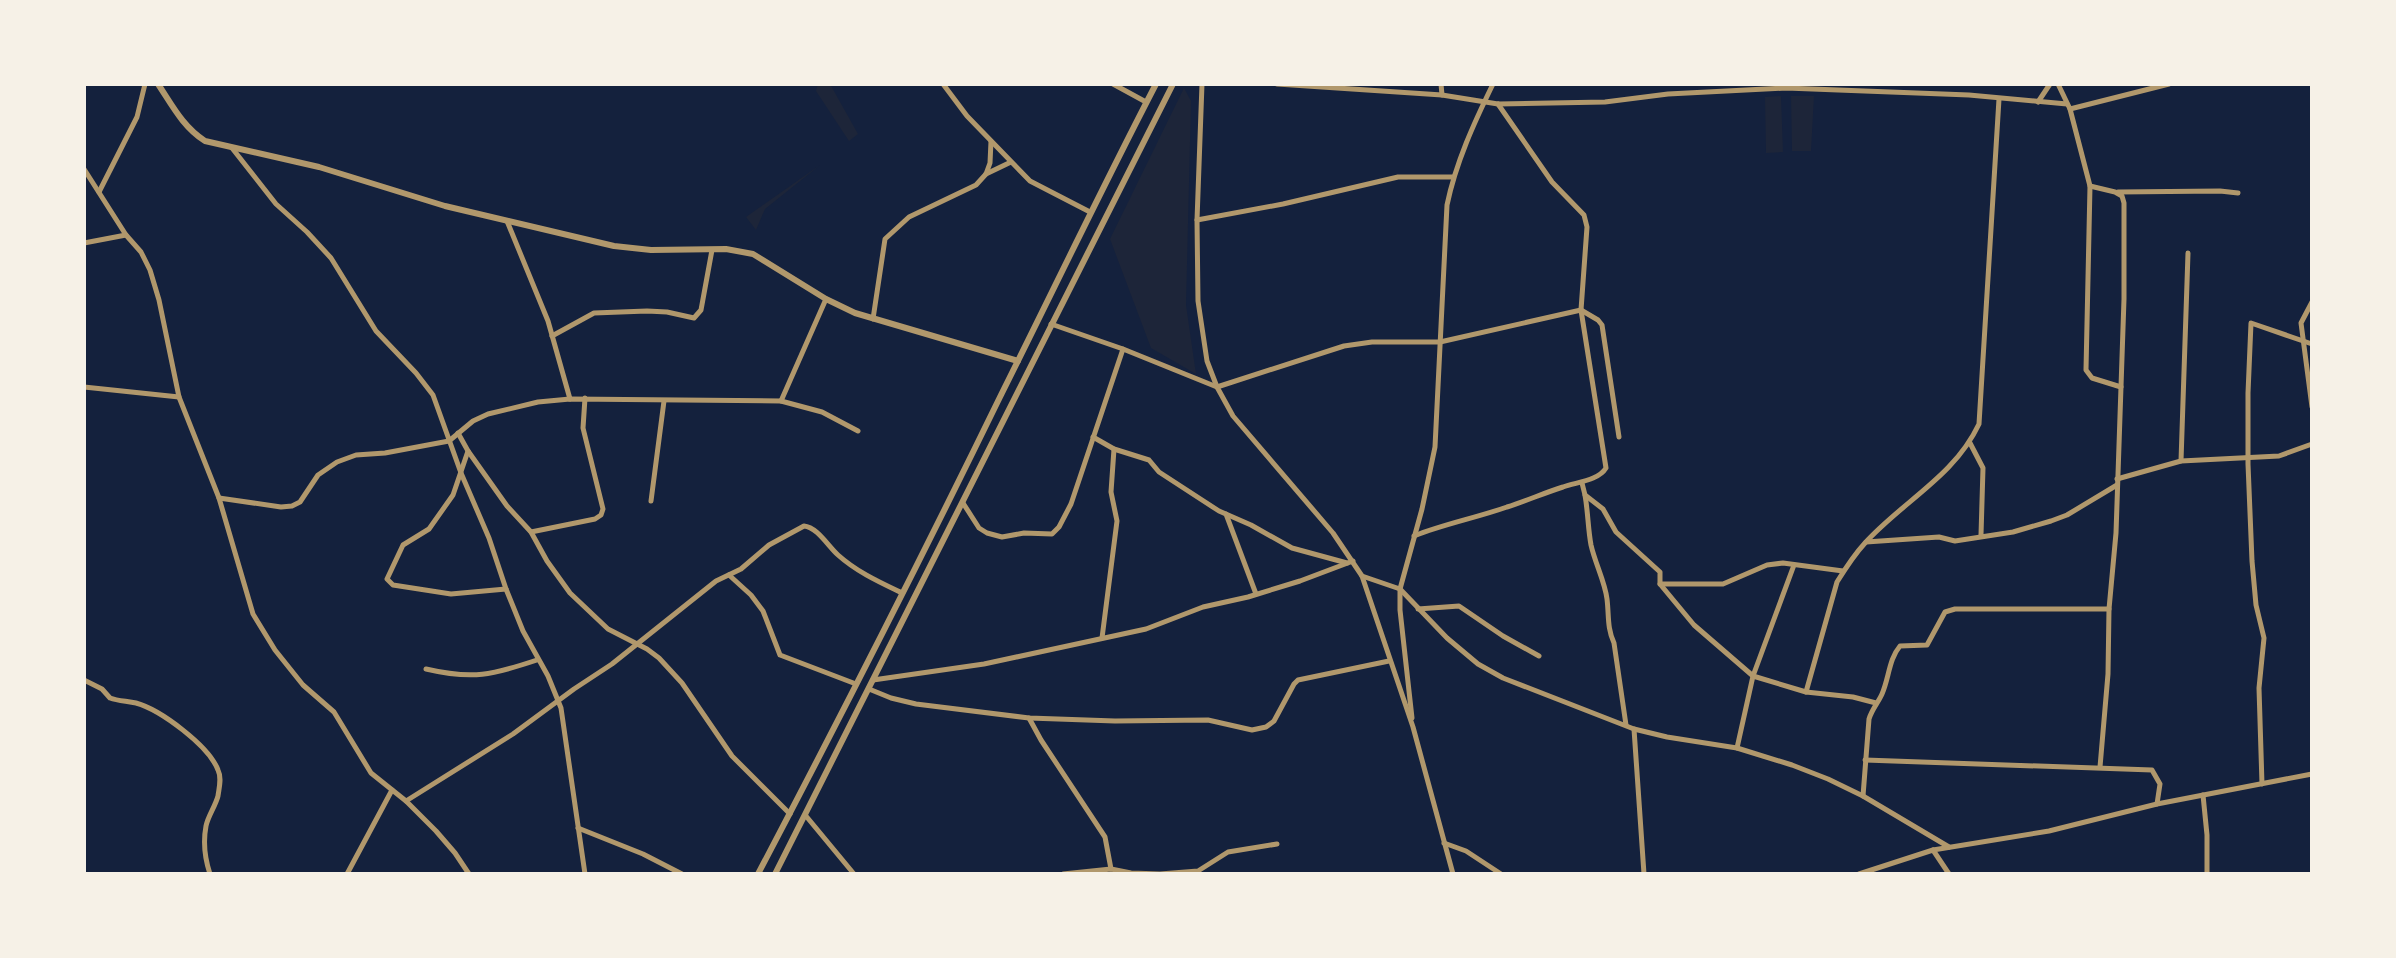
<svg xmlns="http://www.w3.org/2000/svg" width="2396" height="958" viewBox="0 0 2396 958" font-family="Barlow,sans-serif">
<rect width="100%" height="100%" fill="#14213d"/>
<g fill="#1d2539">
<path d="M 818,84 L 830,84 L 858,134 L 849,141 L 816,91 Z"/>
<path d="M 1184,88 L 1191,101 L 1186,305 L 1196,374 L 1151,348 L 1110,239 Z"/>
<path d="M 1781,96 L 1783,152 L 1766,153 L 1765,97 Z"/>
<path d="M 1791,96 L 1814,96 L 1811,151 L 1792,151 Z"/>
<path d="M 820,165 L 765,209 L 756,230 L 746,217 Z"/>
</g>
<g fill="none" stroke-linecap="round" stroke-linejoin="round">
<g stroke="#b1986c" stroke-width="5">
<path d="M 943,84 L 967,116 L 1030,181 L 1090,212"/>
<path d="M 1113,84 L 1146,102"/>
<path d="M 1202,84 L 1197,220 L 1198,301 L 1207,361 L 1217,387 L 1233,416 L 1333,533 L 1362,576 L 1413,727 L 1453,874"/>
<path d="M 1277,84 L 1442,95 L 1498,104 L 1605,102 L 1668,94 L 1786,88 L 1969,95 L 2067,104"/>
<path d="M 1441,84 L 1442,95"/>
<path d="M 2058,84 L 2070,109 L 2090,186 L 2086,370 L 2092,378 L 2121,387"/>
<path d="M 2038,102 L 2050,84"/>
<path d="M 2070,109 L 2169,84"/>
<path d="M 232,148 L 276,204 L 307,232 L 331,258 L 376,331 L 416,373 L 433,395 L 461,473 L 489,538 L 506,589 L 523,631 L 548,676 L 561,708 L 585,874"/>
<path d="M 84,169 L 126,235 L 141,252 L 150,270 L 159,300 L 179,397 L 219,498 L 253,614 L 275,650 L 303,685 L 334,712 L 371,773 L 406,801 L 436,831 L 455,853 L 469,874"/>
<path d="M 986,174 L 1011,162"/>
<path d="M 2090,186 L 2115,192 L 2122,196 L 2124,203 L 2124,299 L 2116,533 L 2109,609 L 2108,674 L 2100,767"/>
<path d="M 99,192 L 137,117 L 145,84"/>
<path d="M 2118,192 L 2220,191 L 2238,193"/>
<path d="M 1197,220 L 1283,204 L 1398,177 L 1453,177"/>
<path d="M 507,221 L 548,321 L 570,399"/>
<path d="M 84,243 L 126,235"/>
<path d="M 2312,302 L 2301,323 L 2312,407"/>
<path d="M 873,319 L 885,239 L 909,217 L 976,185 L 986,174 L 990,163 L 991,141"/>
<path d="M 1051,324 L 1123,349 L 1217,387 L 1344,346 L 1372,342 L 1440,342 L 1581,310 L 1598,320 L 1602,325 L 1619,437"/>
<path d="M 552,336 L 594,313 L 647,311 L 667,312 L 694,318 L 701,310 L 712,250"/>
<path d="M 84,387 L 179,397"/>
<path d="M 781,401 L 826,299"/>
<path d="M 458,433 L 468,451 L 507,506 L 531,532 L 547,561 L 570,593 L 608,629 L 647,649 L 659,658 L 682,683 L 732,756 L 790,814"/>
<path d="M 1093,437 L 1114,449 L 1149,460 L 1159,472 L 1219,511 L 1251,525 L 1292,548 L 1347,563"/>
<path d="M 1970,443 L 1983,468 L 1981,535"/>
<path d="M 468,451 L 453,495 L 429,529 L 403,545 L 387,579 L 393,585 L 451,594 L 506,589"/>
<path d="M 2181,461 L 2188,253"/>
<path d="M 2117,479 L 2181,461 L 2279,456 L 2312,444"/>
<path d="M 1582,483 L 1585,495 L 1603,509 L 1616,532 L 1660,572 L 1660,584 L 1694,625 L 1753,676 L 1806,692 L 1853,697 L 1876,703"/>
<path d="M 1585,495 C 1588,512 1588,529 1591,545 C 1595,563 1605,582 1607,599 C 1609,615 1607,628 1614,643 L 1626,725"/>
<path d="M 219,498 L 281,507 L 292,506 L 300,502 L 318,475 L 337,462 L 356,455 L 385,453 L 449,441 L 473,421 L 488,414 L 538,402 L 570,399 L 781,401 L 822,412 L 858,431"/>
<path d="M 651,501 L 664,401"/>
<path d="M 963,503 L 979,528 L 987,533 L 1002,537 L 1024,533 L 1052,534 L 1059,527 L 1071,504 L 1123,349"/>
<path d="M 1226,514 L 1256,594"/>
<path d="M 531,532 L 595,519 L 601,515 L 603,509 L 583,428 L 585,398"/>
<path d="M 1414,536 C 1444,524 1476,518 1507,507 C 1526,501 1544,493 1563,487 C 1576,482 1598,481 1606,468 L 1581,310 L 1587,227 L 1584,215 L 1552,182 L 1498,104"/>
<path d="M 1866,542 L 1939,537 L 1955,541 L 2013,532 L 2051,521 L 2067,515 L 2117,485"/>
<path d="M 729,575 L 751,595 L 763,611 L 780,655 L 856,684"/>
<path d="M 1362,576 L 1400,589 L 1447,638 L 1478,664 L 1503,678 L 1634,729 L 1667,737 L 1737,748 L 1792,765 L 1828,779 L 1863,796 L 1949,847"/>
<path d="M 1660,584 L 1723,584 L 1767,565 L 1783,563 L 1843,571"/>
<path d="M 1418,609 L 1459,606 L 1503,636 L 1539,656"/>
<path d="M 1102,638 L 1117,521 L 1111,492 L 1114,449"/>
<path d="M 426,669 C 473,680 492,675 537,660"/>
<path d="M 84,680 L 102,689 L 110,698 C 118,701 127,701 136,703 C 161,710 209,746 218,770 C 222,778 219,788 218,796 C 215,807 208,816 206,826 C 203,842 205,859 210,874"/>
<path d="M 873,680 L 984,664 L 1146,629 L 1203,607 L 1248,597 L 1300,581 L 1353,561"/>
<path d="M 869,689 L 891,698 L 916,704 L 1029,718 L 1115,721 L 1208,720 L 1252,730 L 1266,727 L 1274,721 L 1294,684 L 1298,680 L 1389,661"/>
<path d="M 1806,692 L 1837,582 C 1845,569 1854,555 1865,543 C 1903,501 1954,477 1979,424 L 1999,99"/>
<path d="M 1029,718 L 1041,740 L 1105,837 L 1111,869"/>
<path d="M 1412,718 L 1400,610 L 1400,589 L 1422,509 L 1435,447 L 1447,205 C 1456,162 1474,123 1493,84"/>
<path d="M 1634,729 L 1644,874"/>
<path d="M 1737,748 L 1753,676 L 1794,565"/>
<path d="M 1865,760 L 2152,770 L 2160,784 L 2157,804"/>
<path d="M 2262,784 L 2259,688 L 2264,638 L 2256,605 L 2252,561 L 2248,464 L 2248,393 L 2251,323 L 2312,344"/>
<path d="M 2203,795 L 2207,835 L 2207,874"/>
<path d="M 1863,796 L 1869,719 C 1872,709 1878,703 1882,694 C 1889,678 1889,659 1900,646 L 1927,645 L 1945,612 L 1955,609 L 2109,609"/>
<path d="M 406,801 L 513,734 L 574,689 L 612,664 L 716,581 L 741,569 L 769,545 L 804,526 C 817,527 828,546 838,555 C 857,572 879,582 902,593"/>
<path d="M 806,816 L 854,874"/>
<path d="M 578,828 L 643,854 L 682,874"/>
<path d="M 1444,843 L 1466,851 L 1501,874"/>
<path d="M 1933,850 L 1949,874"/>
<path d="M 347,874 L 392,790"/>
<path d="M 1063,874 L 1111,869 L 1131,873 L 1160,874 L 1198,871 L 1228,852 L 1277,844"/>
<path d="M 1859,874 L 1933,850 L 2049,831 L 2157,804 L 2312,774"/>
</g>
<g stroke="#b1986c" stroke-width="6">
<path d="M 158,84 C 172,105 183,127 205,141 L 319,167 L 445,206 L 614,246 L 651,250 L 726,249 L 753,254 L 826,299 L 855,313 L 1018,361"/>
<path d="M 758,874 C 841,716 922,557 1000,397 C 1052,293 1102,188 1156,84"/>
<path d="M 775,874 L 1173,84"/>
</g>
</g>
<rect width="2396" height="958" fill="none" stroke="#f6f1e7" stroke-width="172"/>
</svg>
